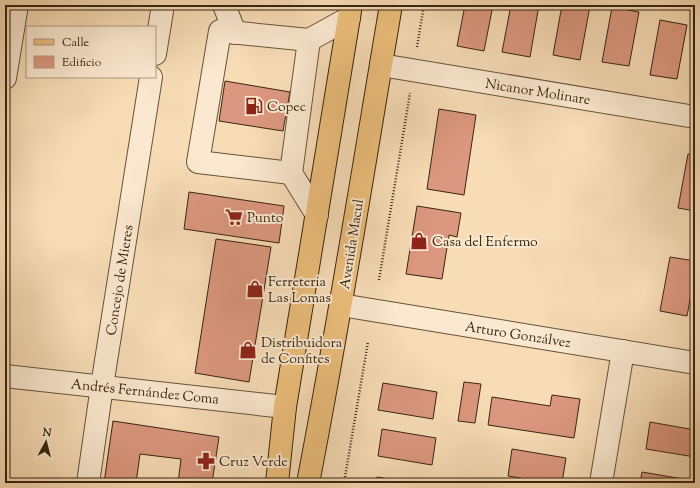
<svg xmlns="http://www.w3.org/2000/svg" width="700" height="488" viewBox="0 0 700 488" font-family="'Sorts Mill Goudy',serif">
<rect width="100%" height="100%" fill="#f7dcb6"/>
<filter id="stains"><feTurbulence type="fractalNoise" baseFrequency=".005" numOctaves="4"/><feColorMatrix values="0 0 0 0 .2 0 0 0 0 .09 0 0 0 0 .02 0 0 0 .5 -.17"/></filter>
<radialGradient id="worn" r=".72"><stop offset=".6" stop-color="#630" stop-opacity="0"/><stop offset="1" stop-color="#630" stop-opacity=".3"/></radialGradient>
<g fill="#db977f" stroke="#39250e">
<path d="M 112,5 L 148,5 L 147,9 Z"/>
<path d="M 465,5 L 493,5 L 484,51 L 457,46 Z"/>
<path d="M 511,5 L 539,5 L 530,57 L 502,52 Z"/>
<path d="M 562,5 L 590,6 L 580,60 L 553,55 Z"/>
<path d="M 612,7 L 639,12 L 629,66 L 602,62 Z"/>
<path d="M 660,20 L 687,25 L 677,79 L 650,75 Z"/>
<path d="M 225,81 L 290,92 L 283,131 L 219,121 Z"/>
<path d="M 439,109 L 476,115 L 464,195 L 427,189 Z"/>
<path d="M 688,154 L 695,155 L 695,211 L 678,208 Z"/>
<path d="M 189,192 L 284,206 L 279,243 L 184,229 Z"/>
<path d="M 417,206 L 461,213 L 457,237 L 449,235 L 442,279 L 406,274 Z"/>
<path d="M 216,239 L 271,247 L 249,382 L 195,373 Z"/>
<path d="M 670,257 L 695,261 L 695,273 L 687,316 L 660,311 Z"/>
<path d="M 464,382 L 481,384 L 475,423 L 458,421 Z"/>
<path d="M 383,383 L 437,392 L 433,419 L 378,410 Z"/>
<path d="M 552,395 L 580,399 L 574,438 L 488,425 L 492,397 L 550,406 Z"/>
<path d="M 113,421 L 219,437 L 212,483 L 178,483 L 181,459 L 140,454 L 136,483 L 104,483 Z"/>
<path d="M 650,422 L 695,430 L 695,457 L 646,449 Z"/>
<path d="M 382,429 L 436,438 L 432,465 L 378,456 Z"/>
<path d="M 512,449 L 566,458 L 562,483 L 549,483 L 508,476 Z"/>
<path d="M 642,472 L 695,481 L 695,483 L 640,483 Z"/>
<path d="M 377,477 L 412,483 L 376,483 Z"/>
</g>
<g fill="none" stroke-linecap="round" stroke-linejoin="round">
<g stroke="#685338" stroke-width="24">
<g id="minor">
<path d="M 224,5 L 235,33"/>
<path d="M 220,31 L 309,40 L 291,173 L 198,162 Z"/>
<path d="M 309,40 L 349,18"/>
<path d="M 155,54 L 163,5"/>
<path d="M 381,65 L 695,117"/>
<path d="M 5,78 L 17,5"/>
<path d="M 291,173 L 317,215"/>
<path d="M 341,305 L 695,363"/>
<path d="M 5,376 L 285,407"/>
<path d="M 88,483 L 102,386 L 151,77"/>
<path d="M 601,483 L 623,351"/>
</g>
</g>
<g stroke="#39250e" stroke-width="24">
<g id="major">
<path d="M 277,483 L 285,407 L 351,5"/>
<path d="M 308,483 C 339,324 364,164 391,5"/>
</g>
</g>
<g stroke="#39250e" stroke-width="2.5" stroke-dasharray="1 2" stroke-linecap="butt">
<path d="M 417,47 L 424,5"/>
<path d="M 379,280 L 410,93"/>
<path d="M 344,483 L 368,342"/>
</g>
<use href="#minor" stroke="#fae8d0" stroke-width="22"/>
<use href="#major" stroke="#ecbe7b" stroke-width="22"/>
</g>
<defs>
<g id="fuel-bare" transform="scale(1.38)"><path d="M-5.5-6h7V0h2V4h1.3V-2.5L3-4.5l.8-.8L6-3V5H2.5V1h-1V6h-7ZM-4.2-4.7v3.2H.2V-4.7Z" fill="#8f2418" stroke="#fae8d0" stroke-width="2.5" paint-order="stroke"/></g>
<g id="supermarket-bare" transform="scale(1.38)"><path d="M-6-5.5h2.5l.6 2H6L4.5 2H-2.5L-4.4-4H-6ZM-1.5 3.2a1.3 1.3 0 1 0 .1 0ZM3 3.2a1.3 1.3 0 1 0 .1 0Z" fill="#8f2418" stroke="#fae8d0" stroke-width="2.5" paint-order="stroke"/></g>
<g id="shop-bare" transform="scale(1.38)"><path d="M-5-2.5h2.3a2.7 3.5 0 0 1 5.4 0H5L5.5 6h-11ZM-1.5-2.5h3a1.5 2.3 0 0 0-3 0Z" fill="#8f2418" stroke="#fae8d0" stroke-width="2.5" paint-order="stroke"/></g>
<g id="pharmacy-bare" transform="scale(1.38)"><path d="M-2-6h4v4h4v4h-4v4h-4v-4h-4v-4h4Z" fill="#8f2418" stroke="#fae8d0" stroke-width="2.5" paint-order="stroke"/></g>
</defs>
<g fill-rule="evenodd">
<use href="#fuel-bare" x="254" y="106"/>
<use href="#supermarket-bare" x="234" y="217"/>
<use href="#shop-bare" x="419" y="241"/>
<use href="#shop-bare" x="255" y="289"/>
<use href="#shop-bare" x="248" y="350"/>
<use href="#pharmacy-bare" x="206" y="461"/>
</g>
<g text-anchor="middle" stroke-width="4" stroke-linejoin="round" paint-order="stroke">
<g font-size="14" fill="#39250e" stroke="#fae8d0">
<text transform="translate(538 91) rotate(9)" y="5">Nicanor Molinare</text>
<text transform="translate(351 244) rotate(-81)" y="5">Avenida Macul</text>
<text transform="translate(119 280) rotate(-81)" y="5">Concejo de Mieres</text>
<text transform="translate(518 334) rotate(9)" y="5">Arturo Gonzálvez</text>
<text transform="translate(145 391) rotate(6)" y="5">Andrés Fernández Coma</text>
</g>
<g font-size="14" fill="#39250e" stroke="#fae8d0" text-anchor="start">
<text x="267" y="111">Copec</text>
<text x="247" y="222">Punto</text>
<text x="432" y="246">Casa del Enfermo</text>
<text x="268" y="286">Ferretería<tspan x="268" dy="16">Las Lomas</tspan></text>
<text x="261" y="347">Distribuidora<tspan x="261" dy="16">de Confites</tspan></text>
<text x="219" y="466">Cruz Verde</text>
</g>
</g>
<rect width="700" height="488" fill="none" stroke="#f7dcb6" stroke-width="20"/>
<rect x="6" y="6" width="688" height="476" fill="none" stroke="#39250e" stroke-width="2"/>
<rect x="10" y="10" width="680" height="468" fill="none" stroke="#39250e"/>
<rect x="26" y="26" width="130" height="52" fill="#fae8d0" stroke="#ad9a82"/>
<rect x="34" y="39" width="20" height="6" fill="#ecbe7b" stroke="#ad9a82"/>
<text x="62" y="46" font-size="12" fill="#39250e">Calle</text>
<rect x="34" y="56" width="20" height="12" fill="#db977f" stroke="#ad9a82"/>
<text x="62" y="66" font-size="12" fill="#39250e">Edificio</text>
<g transform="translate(46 442) rotate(7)" stroke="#fae8d0" stroke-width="3" paint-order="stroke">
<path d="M0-3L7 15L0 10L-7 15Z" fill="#39250e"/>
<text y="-6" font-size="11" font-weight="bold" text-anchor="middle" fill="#39250e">N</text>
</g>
<rect width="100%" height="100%" filter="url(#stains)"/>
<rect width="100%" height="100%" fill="url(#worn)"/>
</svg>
